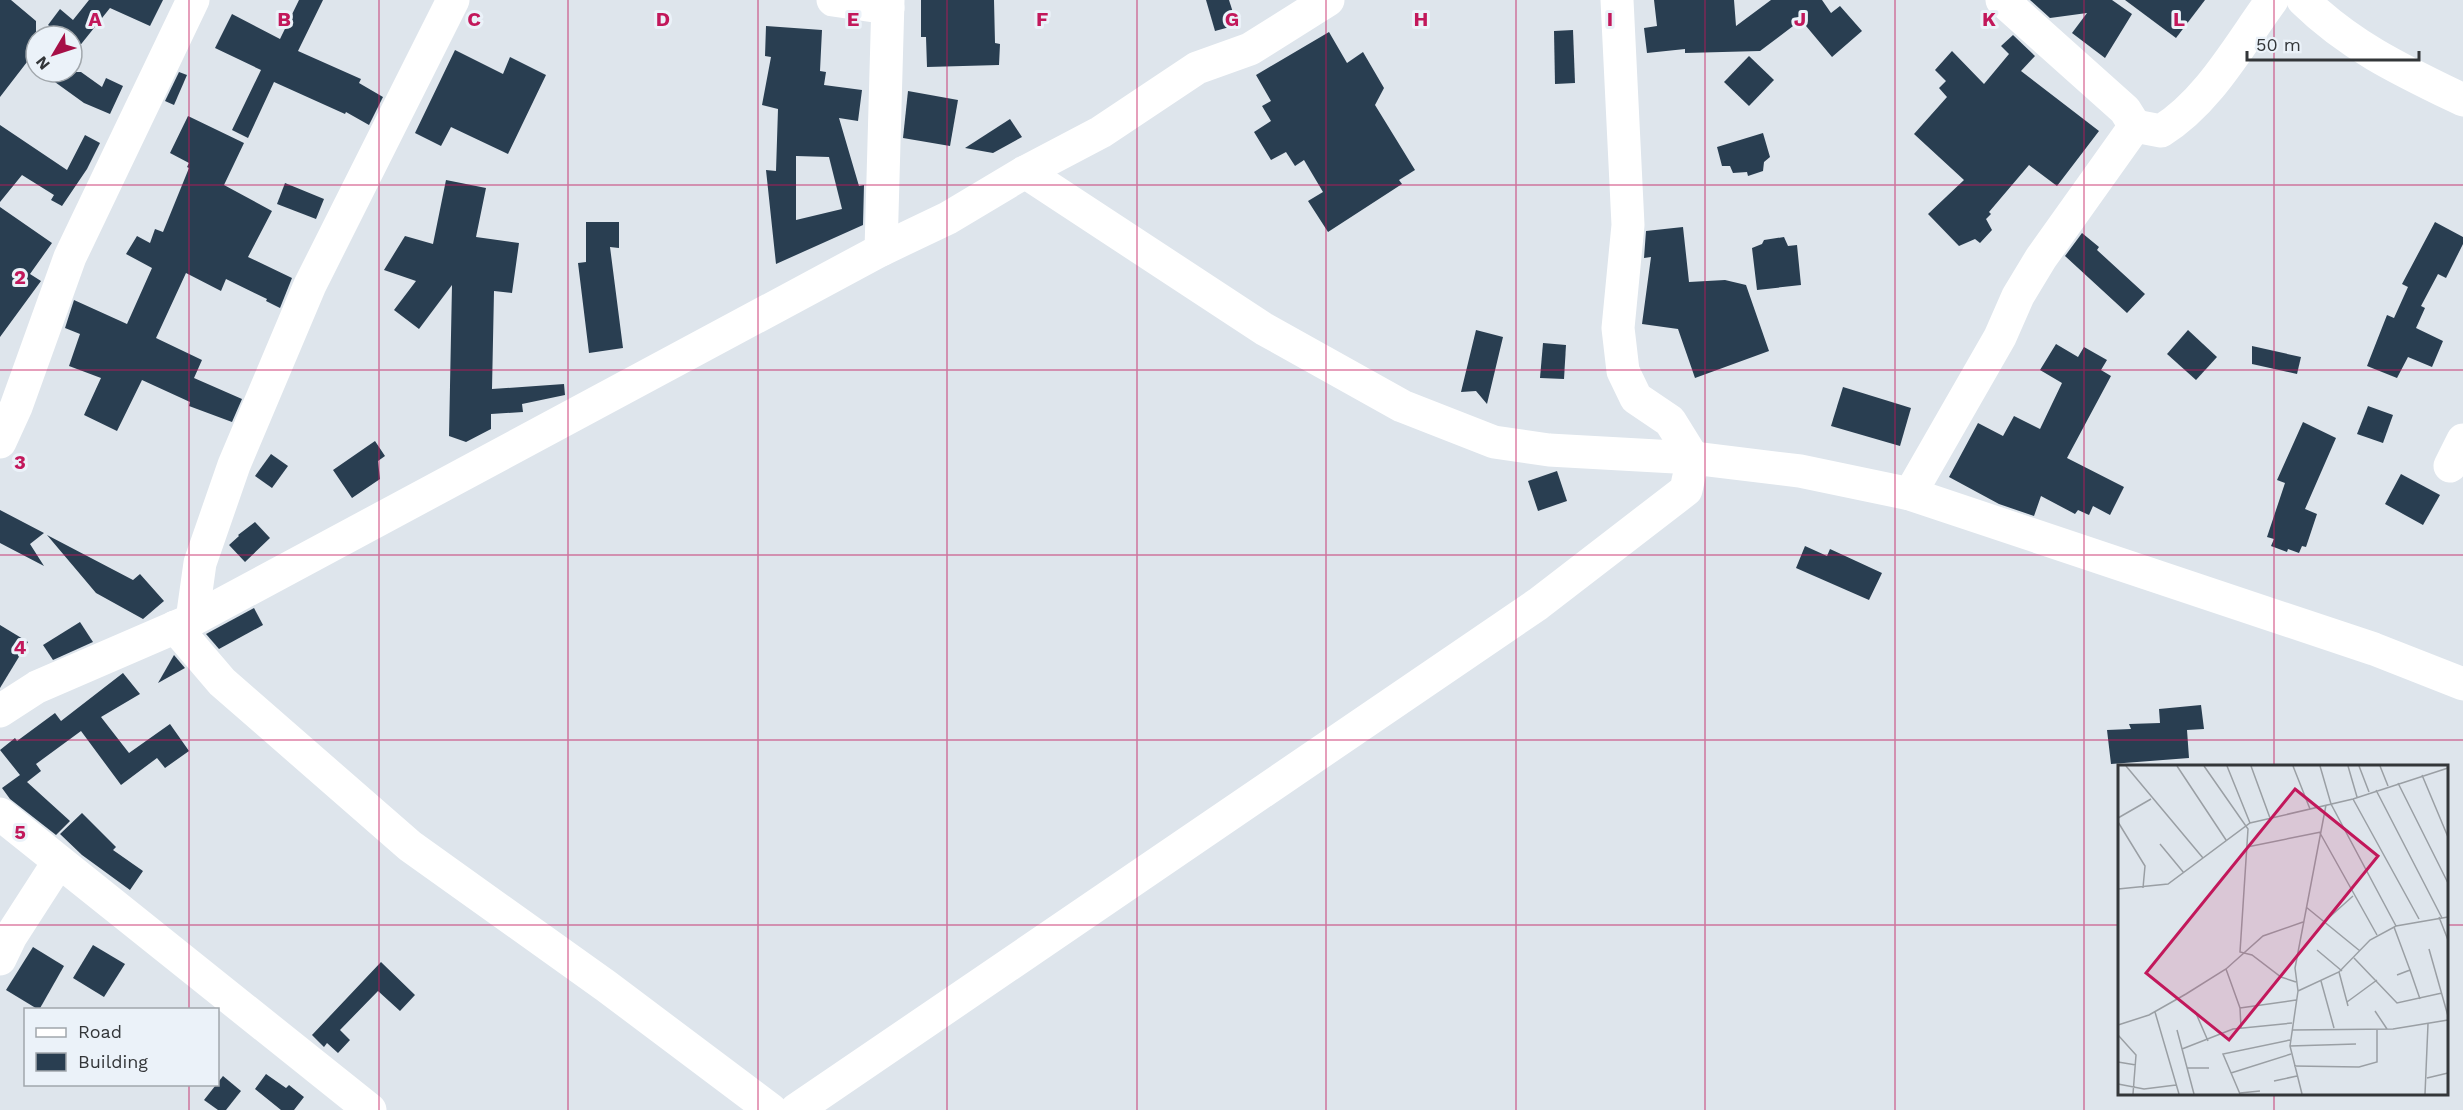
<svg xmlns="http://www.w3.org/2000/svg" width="2463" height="1110" viewBox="0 0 2463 1110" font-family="'Work Sans',sans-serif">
<rect width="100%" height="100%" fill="#dee5ec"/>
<g fill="#293e51" fill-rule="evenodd">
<path d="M 0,0 L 11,0 L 36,21 L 36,68 L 27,62 L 0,97 Z"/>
<path d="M 89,0 L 163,0 L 150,26 L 110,8 L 78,48 L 72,44 L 72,36 L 62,36 L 48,25 L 60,9 L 73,20 Z"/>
<path d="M 299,0 L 323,0 L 298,51 L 361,79 L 359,83 L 383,97 L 369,125 L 346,112 L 345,114 L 274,82 L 248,138 L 232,130 L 261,70 L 215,48 L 232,14 L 280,39 Z"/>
<path d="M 921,0 L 994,0 L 995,43 L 1000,44 L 999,65 L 927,67 L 926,37 L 921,37 Z"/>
<path d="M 1206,0 L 1229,0 L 1237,25 L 1215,31 Z"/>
<path d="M 1654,0 L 1734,0 L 1736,26 L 1771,0 L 1822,0 L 1831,13 L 1840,6 L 1862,31 L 1832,57 L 1801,20 L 1760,51 L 1685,53 L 1685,49 L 1647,53 L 1644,28 L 1657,26 Z"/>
<path d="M 2030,0 L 2112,0 L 2132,14 L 2105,58 L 2072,33 L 2087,13 L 2050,18 Z"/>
<path d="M 2125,0 L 2205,0 L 2176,38 Z"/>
<path d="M 766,26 L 822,30 L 820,71 L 826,72 L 824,85 L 862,90 L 858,121 L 839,118 L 859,186 L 864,185 L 863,225 L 776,264 L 766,170 L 776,171 L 778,109 L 762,105 L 771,57 L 765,56 ZM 796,156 L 829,157 L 842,209 L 796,220 Z"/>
<path d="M 1573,30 L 1575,83 L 1555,84 L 1554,31 Z"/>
<path d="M 1329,32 L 1347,63 L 1363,52 L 1384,88 L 1375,105 L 1415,170 L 1399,180 L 1402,184 L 1328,232 L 1308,201 L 1323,192 L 1304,160 L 1295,166 L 1286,152 L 1271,160 L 1254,132 L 1271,121 L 1262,106 L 1271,101 L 1256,75 Z"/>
<path d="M 2013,35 L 2035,56 L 2021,71 L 2099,131 L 2057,186 L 2029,165 L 1989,212 L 1991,214 L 1986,219 L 1992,230 L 1980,243 L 1975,239 L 1959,246 L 1928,214 L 1964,180 L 1914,134 L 1947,97 L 1939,88 L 1946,81 L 1935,70 L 1952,51 L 1984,84 L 2009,54 L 2001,46 Z"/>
<path d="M 455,50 L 503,74 L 510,57 L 546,75 L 508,154 L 451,127 L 441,146 L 415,133 Z"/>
<path d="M 1749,56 L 1774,80 L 1749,106 L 1724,82 Z"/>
<path d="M 41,72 L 81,72 L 102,87 L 106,78 L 123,86 L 110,114 L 84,103 Z"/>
<path d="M 179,72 L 187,75 L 174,105 L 165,101 Z"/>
<path d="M 908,91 L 958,100 L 950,146 L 903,138 Z"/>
<path d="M 188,116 L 244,143 L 224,185 L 272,211 L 248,257 L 292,278 L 280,308 L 266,301 L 267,299 L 226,279 L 221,291 L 186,273 L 156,338 L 202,360 L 194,378 L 242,399 L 232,422 L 189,406 L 190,402 L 142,380 L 117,431 L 84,415 L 101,378 L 69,366 L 80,334 L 65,328 L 74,300 L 127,324 L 152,268 L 126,254 L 137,236 L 150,243 L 155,229 L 163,232 L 189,168 L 187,167 L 189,163 L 170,153 Z"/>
<path d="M 1010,119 L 1022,137 L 993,153 L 965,148 Z"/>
<path d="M 0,125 L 67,170 L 85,135 L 100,143 L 87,169 L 62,206 L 51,200 L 54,195 L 22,175 L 0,202 Z"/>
<path d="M 1763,133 L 1770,157 L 1764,162 L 1763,171 L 1748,176 L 1747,172 L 1733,173 L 1730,166 L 1722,166 L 1717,147 Z"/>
<path d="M 446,180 L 486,188 L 476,237 L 519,243 L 512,293 L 494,291 L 492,389 L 564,384 L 565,395 L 522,404 L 523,412 L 491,414 L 491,429 L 466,442 L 449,436 L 452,285 L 419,329 L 394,310 L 416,281 L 384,270 L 405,236 L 433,244 Z"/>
<path d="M 285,183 L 324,199 L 316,219 L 277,204 Z"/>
<path d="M 0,207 L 52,243 L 30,274 L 41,281 L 0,337 Z"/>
<path d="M 586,222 L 619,222 L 619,248 L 610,247 L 623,348 L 589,353 L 578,263 L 586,262 Z"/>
<path d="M 2435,222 L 2463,237 L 2463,244 L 2446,278 L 2438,274 L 2421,306 L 2425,308 L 2416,328 L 2443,341 L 2432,367 L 2408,357 L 2397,378 L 2367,366 L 2387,315 L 2394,318 L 2408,287 L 2402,284 Z"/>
<path d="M 1683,227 L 1689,282 L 1725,280 L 1746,285 L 1769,351 L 1695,378 L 1678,329 L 1642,324 L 1651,257 L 1644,258 L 1646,231 Z"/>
<path d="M 2082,233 L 2099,247 L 2097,250 L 2145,294 L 2127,313 L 2065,256 Z"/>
<path d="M 1784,237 L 1788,246 L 1797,245 L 1801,285 L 1757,290 L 1752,248 L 1762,244 L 1764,240 Z"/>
<path d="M 1476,330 L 1503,337 L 1487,404 L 1476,391 L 1461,392 Z"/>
<path d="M 2188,330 L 2217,357 L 2196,380 L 2167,354 Z"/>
<path d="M 1543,343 L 1566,345 L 1564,379 L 1540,378 Z"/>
<path d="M 2056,344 L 2078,357 L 2084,347 L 2107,360 L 2101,370 L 2111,376 L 2067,458 L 2124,487 L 2110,515 L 2093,506 L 2089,515 L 2078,510 L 2075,514 L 2041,496 L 2034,516 L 1999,504 L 1949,477 L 1978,423 L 2003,436 L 2014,416 L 2040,429 L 2062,383 L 2040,370 Z"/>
<path d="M 2252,346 L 2301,357 L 2297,374 L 2252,364 Z"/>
<path d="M 1843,387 L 1911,408 L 1900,446 L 1831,426 Z"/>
<path d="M 2368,406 L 2393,415 L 2383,443 L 2357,434 Z"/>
<path d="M 2303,422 L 2336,438 L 2305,509 L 2317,514 L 2306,547 L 2302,546 L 2299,553 L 2288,549 L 2287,552 L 2271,546 L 2274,539 L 2267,537 L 2285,483 L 2277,480 Z"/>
<path d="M 375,441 L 385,456 L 378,461 L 380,479 L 352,498 L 333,470 Z"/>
<path d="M 271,454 L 288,466 L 272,488 L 255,476 Z"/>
<path d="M 1557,471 L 1567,501 L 1538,511 L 1528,481 Z"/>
<path d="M 2401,474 L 2440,495 L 2423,525 L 2385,504 Z"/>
<path d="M 0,510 L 44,533 L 30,544 L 44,566 L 0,543 Z"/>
<path d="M 255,522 L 270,538 L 245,562 L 229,545 L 239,536 L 238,535 Z"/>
<path d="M 47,535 L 133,580 L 140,574 L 164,601 L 143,619 L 96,593 Z"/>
<path d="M 1805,546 L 1827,556 L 1830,549 L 1882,573 L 1869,600 L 1796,568 Z"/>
<path d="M 254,608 L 263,625 L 219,649 L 206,634 Z"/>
<path d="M 80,622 L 93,642 L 53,660 L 43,645 Z"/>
<path d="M 0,625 L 28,642 L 0,688 Z"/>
<path d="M 174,655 L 185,668 L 158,683 Z"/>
<path d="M 123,673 L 140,694 L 101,717 L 129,753 L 170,724 L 189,751 L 165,768 L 157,758 L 121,785 L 81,731 L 36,764 L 41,771 L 27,782 L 70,821 L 56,835 L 10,799 L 2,788 L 20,775 L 0,750 L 15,738 L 17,741 L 55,713 L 61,721 Z"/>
<path d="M 2201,705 L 2204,729 L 2187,730 L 2189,758 L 2111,764 L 2107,730 L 2131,729 L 2129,724 L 2160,723 L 2159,709 Z"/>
<path d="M 82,813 L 116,847 L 113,850 L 143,871 L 130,890 L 82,855 L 60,834 Z"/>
<path d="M 93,945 L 125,964 L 104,997 L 73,978 Z"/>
<path d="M 33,947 L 64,966 L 39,1010 L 6,990 Z"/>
<path d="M 381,962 L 415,995 L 400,1011 L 378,991 L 340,1030 L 350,1040 L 338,1053 L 327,1043 L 324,1047 L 312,1035 Z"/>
<path d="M 266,1074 L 286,1088 L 289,1085 L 304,1097 L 294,1110 L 281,1110 L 255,1089 Z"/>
<path d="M 223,1076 L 241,1091 L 226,1110 L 218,1110 L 204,1100 Z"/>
</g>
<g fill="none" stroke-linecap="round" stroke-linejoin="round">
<g stroke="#fff" stroke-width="33">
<path d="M 833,0 L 888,8"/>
<path d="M 2002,0 L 2125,110 L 2135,126"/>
<path d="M 2303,0 C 2351,47 2403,71 2463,100"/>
<path d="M 2135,126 L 2161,131 C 2209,101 2239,45 2272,0"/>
<path d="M 1025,172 L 1264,329 L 1402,406 L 1494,442 L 1549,450 L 1693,458 L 1800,471 L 1910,494 L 2374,649 L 2463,684"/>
<path d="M 881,250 L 888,0"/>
<path d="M 0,442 L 16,407 L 70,257 L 193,0"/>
<path d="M 2450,466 L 2463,440"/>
<path d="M 1910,494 L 2000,337 L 2018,296 L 2041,258 L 2135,126"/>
<path d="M 192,620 L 200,563 L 234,465 L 310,285 L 453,0"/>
<path d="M 175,627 L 222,682 L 410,846 L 606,986 L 771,1110"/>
<path d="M 0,711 L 37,687 L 192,620 L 881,250 L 948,218 L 1025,172 L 1101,132 L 1197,68 L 1250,49 L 1328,0"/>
<path d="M 0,814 L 370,1110"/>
<path d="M 0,959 L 11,936 L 58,863"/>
<path d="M 796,1110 L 1538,604 L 1686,490 L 1693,458 L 1670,421 L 1636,398 L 1623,371 L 1618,328 L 1628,225 L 1617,0"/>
</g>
</g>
<path fill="none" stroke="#c2185b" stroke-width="1.5" stroke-opacity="0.55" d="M 189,0 L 189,1010M 379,0 L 379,1110M 568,0 L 568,1110M 758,0 L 758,1110M 947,0 L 947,1110M 1137,0 L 1137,1110M 1326,0 L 1326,1110M 1516,0 L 1516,1110M 1705,0 L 1705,1110M 1895,0 L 1895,1110M 2084,0 L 2084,1110M 2274,0 L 2274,766M 0,185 L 2463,185M 0,370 L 2463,370M 0,555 L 2463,555M 0,740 L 2463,740M 0,925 L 2120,925M 2446,925 L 2463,925M 189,1084 L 189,1110M 2274,1094 L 2274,1110"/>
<g transform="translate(2118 765)">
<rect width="330" height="330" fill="#dee5ec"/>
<path fill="none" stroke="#9a9fa4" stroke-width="1.5" d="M 8,1 L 85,93M 59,1 L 108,75M 86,1 L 130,64 L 122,187 L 134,190 L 163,212 L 178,217M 109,1 L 132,58M 133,1 L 152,53M 175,1 L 192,44M 202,1 L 213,39 L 278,161M 230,1 L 239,32M 241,1 L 251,27M 262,1 L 270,21M 304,10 L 330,72M 280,18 L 330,118M 258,25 L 324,153M 235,34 L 301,154M 0,53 L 33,34M 0,57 L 27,101 L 25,123M 202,68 L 259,170M 42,79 L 66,108M 129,82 L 203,67M 0,124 L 50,119 L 132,58 L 235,34 L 330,3M 188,142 L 242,186M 321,152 L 330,175M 206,157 L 235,131M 276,162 L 292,205 L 279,210M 311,184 L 330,251M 199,185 L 224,206M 236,193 L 279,238 L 324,228M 108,204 L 122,243 L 123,263M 292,205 L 302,234M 221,207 L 230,241M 203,216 L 216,263M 180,226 L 221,207 L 252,175 L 278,161 L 330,152M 229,237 L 259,215M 122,243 L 178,235M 77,246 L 90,276M 257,246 L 269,264M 37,247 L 61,329M 0,260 L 31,250 L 68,229 L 108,204 L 145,171 L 185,157M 59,265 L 76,329M 174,265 L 275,264 L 330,255M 0,270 L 18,290 L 15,329M 172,281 L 238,279M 64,284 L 115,264 L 174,258M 0,297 L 18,300M 176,301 L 241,302 L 259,297 L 259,264M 69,303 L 91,303M 113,308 L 173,289M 309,313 L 330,308M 156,316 L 179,311M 0,319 L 26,324 L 58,320M 122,328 L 142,326M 122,329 L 105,289 L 172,275M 184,329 L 172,281 L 180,226 L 177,203 L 208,40M 307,329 L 310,259"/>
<path fill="#c2185b" fill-opacity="0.15" stroke="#c2185b" stroke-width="3" d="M 177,24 L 260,91 L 111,275 L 28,208 Z"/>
<rect width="330" height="330" fill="none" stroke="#333639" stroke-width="3"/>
</g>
<g font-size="20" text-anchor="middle" font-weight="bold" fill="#c2185b" stroke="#ebf2f9" stroke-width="6" stroke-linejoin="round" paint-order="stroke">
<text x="95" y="26">A</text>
<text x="284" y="26">B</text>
<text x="474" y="26">C</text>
<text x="663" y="26">D</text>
<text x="853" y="26">E</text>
<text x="1042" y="26">F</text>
<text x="1232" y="26">G</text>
<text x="1421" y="26">H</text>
<text x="1610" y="26">I</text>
<text x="1800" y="26">J</text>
<text x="1989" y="26">K</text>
<text x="2179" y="26">L</text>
<text x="20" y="284">2</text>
<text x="20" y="469">3</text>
<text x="20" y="654">4</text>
<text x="20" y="839">5</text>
</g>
<rect x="24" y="1008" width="195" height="78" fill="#ebf2f9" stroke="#a1a7ac" stroke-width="1.5"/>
<rect x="36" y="1028" width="30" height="9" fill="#ffffff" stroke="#a1a7ac" stroke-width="1.5"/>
<text x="78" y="1038" font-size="18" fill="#333639">Road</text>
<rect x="36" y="1053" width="30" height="18" fill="#293e51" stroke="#a1a7ac" stroke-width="1.5"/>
<text x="78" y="1068" font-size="18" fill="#333639">Building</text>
<g transform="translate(54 54) rotate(231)"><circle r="28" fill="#ebf2f9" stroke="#a1a7ac" stroke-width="1.5"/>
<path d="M0-4.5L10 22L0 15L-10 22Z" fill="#a61047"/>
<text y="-9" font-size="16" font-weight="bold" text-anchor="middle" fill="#333639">N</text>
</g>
<path d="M2247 51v9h172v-9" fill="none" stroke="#333639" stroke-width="3"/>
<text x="2256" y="51" font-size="18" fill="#333639" stroke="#ebf2f9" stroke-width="4.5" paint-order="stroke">50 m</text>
</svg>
